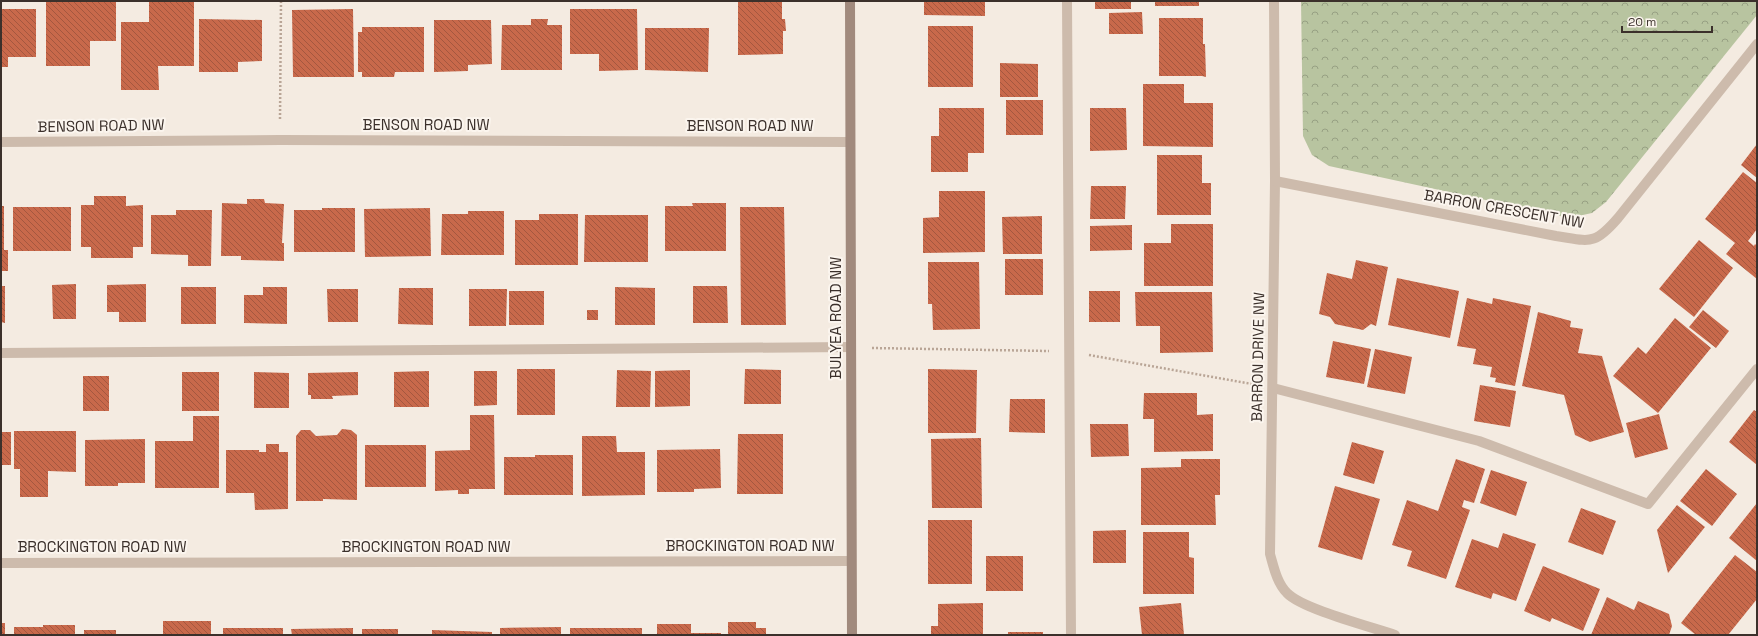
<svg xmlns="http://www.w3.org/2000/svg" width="1758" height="636" viewBox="0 0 1758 636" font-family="'Space Grotesk',sans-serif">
<defs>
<pattern id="park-crowns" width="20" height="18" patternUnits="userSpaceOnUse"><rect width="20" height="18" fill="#b8c4a0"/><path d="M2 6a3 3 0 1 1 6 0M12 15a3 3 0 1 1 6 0" fill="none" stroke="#97a083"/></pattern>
<pattern id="building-back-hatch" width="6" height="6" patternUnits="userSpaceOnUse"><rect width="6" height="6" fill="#c8694b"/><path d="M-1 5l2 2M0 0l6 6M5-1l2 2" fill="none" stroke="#a4573f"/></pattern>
</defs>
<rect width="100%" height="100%" fill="#f4ebe1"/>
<path fill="url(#park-crowns)" d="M 1301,1 L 1757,1 L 1757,15 L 1606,202 L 1592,213 L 1569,218 L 1329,166 L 1312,155 L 1303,136 Z"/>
<g fill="url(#building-back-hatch)">
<path d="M 46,1 L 116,1 L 116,41 L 90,41 L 90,66 L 46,66 Z"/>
<path d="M 149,1 L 194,1 L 194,66 L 158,66 L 159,90 L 121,90 L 121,22 L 149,22 Z"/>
<path d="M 738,1 L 782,1 L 782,19 L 785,19 L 786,31 L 783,31 L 783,54 L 738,55 Z"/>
<path d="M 924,1 L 985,1 L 985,16 L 924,15 Z"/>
<rect x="1095" y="1" width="36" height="8"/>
<rect x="1155" y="1" width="44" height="5"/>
<path d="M 1,9 L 36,9 L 36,57 L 8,57 L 8,67 L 1,67 Z"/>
<path d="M 353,9 L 354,77 L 293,77 L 292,10 Z"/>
<path d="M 570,9 L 637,9 L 638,70 L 599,71 L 599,54 L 570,54 Z"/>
<path d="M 1142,12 L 1143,34 L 1109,34 L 1109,13 Z"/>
<path d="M 1159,18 L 1203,18 L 1203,44 L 1205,44 L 1206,77 L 1202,76 L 1159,76 Z"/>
<path d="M 199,19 L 262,20 L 262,61 L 238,62 L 238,72 L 199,72 Z"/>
<path d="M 531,19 L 548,19 L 547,25 L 562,25 L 562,70 L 501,70 L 502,25 L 531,25 Z"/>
<path d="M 434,20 L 491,20 L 492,64 L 468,65 L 468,71 L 434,72 Z"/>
<rect x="928" y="26" width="45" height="61"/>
<path d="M 362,27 L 424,27 L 424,72 L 395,72 L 394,77 L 362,77 L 362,72 L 358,72 L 358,32 L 362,32 Z"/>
<path d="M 645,28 L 709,28 L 708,72 L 645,70 Z"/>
<path d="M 1000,63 L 1038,64 L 1038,97 L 1000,97 Z"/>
<path d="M 1143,84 L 1184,84 L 1184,103 L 1213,103 L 1213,147 L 1143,146 Z"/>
<rect x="1006" y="100" width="37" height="35"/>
<path d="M 939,108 L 984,108 L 984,153 L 968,153 L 968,172 L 931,172 L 931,136 L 939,136 Z"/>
<path d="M 1090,108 L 1126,108 L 1127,150 L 1090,151 Z"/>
<path d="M 1757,144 L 1757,178 L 1741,165 Z"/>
<path d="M 1157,155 L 1202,155 L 1202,183 L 1211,183 L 1211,215 L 1157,215 Z"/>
<path d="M 1743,172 L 1757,183 L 1757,229 L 1748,241 L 1754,246 L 1755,244 L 1757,246 L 1757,279 L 1726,254 L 1735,243 L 1705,219 Z"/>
<path d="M 1091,186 L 1126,186 L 1125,219 L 1090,219 Z"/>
<path d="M 939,191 L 985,191 L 985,252 L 923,253 L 923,218 L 939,217 Z"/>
<path d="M 94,196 L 126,196 L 126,206 L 143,205 L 143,247 L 133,247 L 133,258 L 91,258 L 91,247 L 81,247 L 81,205 L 94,205 Z"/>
<path d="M 247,199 L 264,199 L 265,203 L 284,204 L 282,243 L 284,243 L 284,261 L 241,260 L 241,256 L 221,256 L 222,203 L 247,204 Z"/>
<path d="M 692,203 L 726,203 L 726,251 L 665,251 L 665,206 L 693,206 Z"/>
<path d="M 1,206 L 4,206 L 4,250 L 8,250 L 8,271 L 1,271 Z"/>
<rect x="13" y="207" width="58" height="44"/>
<path d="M 740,207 L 784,207 L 786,325 L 741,325 Z"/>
<path d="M 322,208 L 355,208 L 355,252 L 294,252 L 294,210 L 322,210 Z"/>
<path d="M 430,208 L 431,256 L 365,257 L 364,209 Z"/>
<path d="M 176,210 L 212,210 L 211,266 L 188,266 L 188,255 L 151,254 L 151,215 L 176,215 Z"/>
<path d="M 468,211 L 504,211 L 504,255 L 441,255 L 442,214 L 468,214 Z"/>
<path d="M 539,214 L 578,214 L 578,265 L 515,265 L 515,220 L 539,220 Z"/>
<path d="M 585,215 L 648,215 L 648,262 L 584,262 Z"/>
<path d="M 1042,216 L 1042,254 L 1003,254 L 1002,217 Z"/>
<path d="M 1171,224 L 1213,224 L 1213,286 L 1144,286 L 1144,243 L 1171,243 Z"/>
<path d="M 1132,225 L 1132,250 L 1090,251 L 1090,226 Z"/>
<path d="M 1699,240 L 1733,268 L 1694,317 L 1659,289 Z"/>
<rect x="1005" y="259" width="38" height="36"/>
<path d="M 1356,260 L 1388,267 L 1376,326 L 1371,324 L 1363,330 L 1335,324 L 1330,317 L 1319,314 L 1327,273 L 1352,279 Z"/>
<path d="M 928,262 L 979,262 L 980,329 L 933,330 L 932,304 L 928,304 Z"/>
<path d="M 1397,278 L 1459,291 L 1450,338 L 1388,325 Z"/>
<path d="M 76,284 L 76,319 L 53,319 L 52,285 Z"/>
<path d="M 146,284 L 146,322 L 119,322 L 119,312 L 107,312 L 107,285 Z"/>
<path d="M 1,286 L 5,286 L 5,323 L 1,322 Z"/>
<path d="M 693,286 L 727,286 L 728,323 L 693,323 Z"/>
<rect x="181" y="287" width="35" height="37"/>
<path d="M 263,287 L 287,287 L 287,324 L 244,323 L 244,295 L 263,295 Z"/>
<path d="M 615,287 L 655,288 L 655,325 L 615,325 Z"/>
<path d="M 399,288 L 433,288 L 433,325 L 398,324 Z"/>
<path d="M 327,289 L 358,289 L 358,322 L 328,322 Z"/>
<path d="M 469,289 L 507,289 L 506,326 L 469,326 Z"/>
<rect x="509" y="291" width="35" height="34"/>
<rect x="1089" y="291" width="31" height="31"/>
<path d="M 1135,292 L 1212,292 L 1213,352 L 1160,353 L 1160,326 L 1136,326 Z"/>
<path d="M 1467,298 L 1492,304 L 1493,298 L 1531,306 L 1515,386 L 1495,382 L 1496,378 L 1490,377 L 1492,367 L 1473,364 L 1476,349 L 1457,346 Z"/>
<rect x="587" y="310" width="11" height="10"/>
<path d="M 1703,310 L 1729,331 L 1716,348 L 1689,327 Z"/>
<path d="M 1538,312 L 1571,321 L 1570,327 L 1583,329 L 1578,353 L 1602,356 L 1624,432 L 1590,442 L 1575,435 L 1564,395 L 1522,386 Z"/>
<path d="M 1675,318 L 1711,348 L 1658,413 L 1613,376 L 1638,347 L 1646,354 Z"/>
<path d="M 1333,341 L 1371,349 L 1364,384 L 1326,377 Z"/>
<path d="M 1375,349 L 1412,357 L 1405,394 L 1367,387 Z"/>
<rect x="517" y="369" width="38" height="46"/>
<path d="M 745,369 L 781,370 L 781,404 L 744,404 Z"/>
<path d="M 928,369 L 977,370 L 976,433 L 928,433 Z"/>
<path d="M 617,370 L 651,371 L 650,407 L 616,407 Z"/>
<path d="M 690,370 L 690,406 L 655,407 L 655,371 Z"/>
<path d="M 429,371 L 429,407 L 394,407 L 394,372 Z"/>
<path d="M 474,371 L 497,371 L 497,405 L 474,406 Z"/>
<rect x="182" y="372" width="37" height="39"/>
<path d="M 254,372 L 289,373 L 289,408 L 254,408 Z"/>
<path d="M 358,372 L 358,395 L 332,396 L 333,399 L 311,399 L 311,395 L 308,395 L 308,373 Z"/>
<rect x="83" y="376" width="26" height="35"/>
<path d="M 1480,385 L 1516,391 L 1510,427 L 1474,421 Z"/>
<path d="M 1144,393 L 1197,393 L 1197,415 L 1213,414 L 1213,451 L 1154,452 L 1154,419 L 1143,419 Z"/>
<path d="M 1010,399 L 1045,399 L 1045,433 L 1009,432 Z"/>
<path d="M 1754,410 L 1757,412 L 1757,465 L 1729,442 Z"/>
<path d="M 1659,414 L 1668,449 L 1635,458 L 1626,423 Z"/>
<path d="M 470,415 L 494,415 L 495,489 L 469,489 L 469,494 L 458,494 L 458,490 L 435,491 L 435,451 L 470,450 Z"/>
<path d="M 193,416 L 219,416 L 219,488 L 155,488 L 155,441 L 193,441 Z"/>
<path d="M 1090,424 L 1128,424 L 1129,456 L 1091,457 Z"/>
<path d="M 342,429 L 351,430 L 357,435 L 357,500 L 323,499 L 323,501 L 296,501 L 296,436 L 301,430 L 310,430 L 316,436 L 337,435 Z"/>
<path d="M 14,431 L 76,431 L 76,472 L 48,471 L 48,497 L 20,497 L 20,469 L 14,469 Z"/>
<rect x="1" y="432" width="10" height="33"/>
<path d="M 738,434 L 783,434 L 783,494 L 737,494 Z"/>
<path d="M 582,436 L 616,436 L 617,452 L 645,452 L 645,495 L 582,496 Z"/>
<path d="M 981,438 L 982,508 L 932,508 L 931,439 Z"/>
<path d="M 145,439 L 145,483 L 118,483 L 118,486 L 85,486 L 85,440 Z"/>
<path d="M 1352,442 L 1384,451 L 1374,484 L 1343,475 Z"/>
<path d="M 266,444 L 279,444 L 279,452 L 288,452 L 288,509 L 255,510 L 254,493 L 226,493 L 226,450 L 259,450 L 259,452 L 266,452 Z"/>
<rect x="365" y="445" width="61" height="42"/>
<path d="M 720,449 L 721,488 L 694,489 L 694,492 L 657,492 L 657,450 Z"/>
<path d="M 535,455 L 573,455 L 573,495 L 504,495 L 504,457 L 535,457 Z"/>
<path d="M 1181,459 L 1220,459 L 1220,495 L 1215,495 L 1216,525 L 1141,525 L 1141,468 L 1181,467 Z"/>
<path d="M 1456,459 L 1485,469 L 1474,503 L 1464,500 L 1462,507 L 1470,510 L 1446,579 L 1407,566 L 1412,551 L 1392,545 L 1407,500 L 1438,511 Z"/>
<path d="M 1706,469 L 1737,494 L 1712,526 L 1680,501 Z"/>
<path d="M 1491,470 L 1527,482 L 1516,516 L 1480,503 Z"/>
<path d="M 1335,486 L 1380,499 L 1362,560 L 1318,547 Z"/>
<path d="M 1757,503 L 1757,561 L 1729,538 Z"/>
<path d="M 1677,505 L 1705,527 L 1668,573 L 1657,530 Z"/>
<path d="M 1581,508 L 1616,521 L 1603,555 L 1568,542 Z"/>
<rect x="928" y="520" width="44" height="64"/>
<path d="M 1126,530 L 1126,563 L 1093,563 L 1093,531 Z"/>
<path d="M 1143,532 L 1189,532 L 1189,557 L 1194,558 L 1194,594 L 1143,594 Z"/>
<path d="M 1503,533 L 1536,544 L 1516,601 L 1493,593 L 1491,599 L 1455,587 L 1472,539 L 1498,548 Z"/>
<path d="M 1735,555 L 1757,572 L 1757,599 L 1728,635 L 1696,635 L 1681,623 Z"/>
<rect x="986" y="556" width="37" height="35"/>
<path d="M 1543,566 L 1600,589 L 1583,631 L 1552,618 L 1550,622 L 1524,611 Z"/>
<path d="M 1607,597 L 1634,610 L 1638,601 L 1669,614 L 1672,626 L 1669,635 L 1591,635 Z"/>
<path d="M 983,603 L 983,635 L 931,635 L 931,626 L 938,626 L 938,604 Z"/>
<path d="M 1181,603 L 1184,635 L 1142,635 L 1139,607 Z"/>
<rect x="163" y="621" width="48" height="14"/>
<path d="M 728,622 L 756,622 L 756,628 L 766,628 L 766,635 L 728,635 Z"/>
<rect x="1" y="623" width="4" height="12"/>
<path d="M 657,624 L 691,624 L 691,633 L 721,633 L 721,635 L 657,635 Z"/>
<path d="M 43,625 L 75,625 L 75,635 L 14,635 L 14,627 L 43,627 Z"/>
<path d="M 561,627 L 561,635 L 500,635 L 500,628 Z"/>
<rect x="223" y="628" width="60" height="7"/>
<path d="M 353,628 L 353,635 L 292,635 L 291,629 Z"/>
<rect x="570" y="628" width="72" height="7"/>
<rect x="362" y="629" width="36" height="6"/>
<rect x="84" y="630" width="32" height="5"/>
<path d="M 432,630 L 492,632 L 492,635 L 432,635 Z"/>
<rect x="1008" y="632" width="35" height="3"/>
</g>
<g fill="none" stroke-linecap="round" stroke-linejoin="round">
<g stroke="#b9a596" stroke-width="2.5" stroke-dasharray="2 2" stroke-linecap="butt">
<path d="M 280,119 L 281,1"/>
<path d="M 872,348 L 1049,351"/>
<path d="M 1089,355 L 1252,384"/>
</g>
<g stroke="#cdbbac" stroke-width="10">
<path d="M 1067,1 L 1071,635"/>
<path d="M 1,353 L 851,347"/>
<path d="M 1273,388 L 1479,441 L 1648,504 L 1757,369"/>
</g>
<g stroke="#cdbbac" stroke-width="10">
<path d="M 1274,1 L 1275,181 L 1270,554 C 1274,568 1277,583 1287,593 C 1302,609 1372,627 1395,635"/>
<path d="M 1,142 L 280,140 L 850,142"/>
<path d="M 1275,181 L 1556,236 C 1590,241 1594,246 1618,218 L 1757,44"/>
<path d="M 1,563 L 851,561"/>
</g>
<path stroke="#a18a7d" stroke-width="10" d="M 850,1 L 852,635"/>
</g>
<g text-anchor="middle" stroke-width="4" stroke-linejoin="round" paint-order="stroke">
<g font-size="15" fill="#3b302b" stroke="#fbf5ee">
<text x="426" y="130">BENSON ROAD NW</text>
<text transform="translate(101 126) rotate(-1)" y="5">BENSON ROAD NW</text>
<text x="750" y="131">BENSON ROAD NW</text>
<text transform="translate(1504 209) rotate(10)" y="5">BARRON CRESCENT NW</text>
<text transform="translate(836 318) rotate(-90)" y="5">BULYEA ROAD NW</text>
<text transform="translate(1258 357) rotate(-89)" y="5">BARRON DRIVE NW</text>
<text x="750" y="551">BROCKINGTON ROAD NW</text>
<text x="102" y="552">BROCKINGTON ROAD NW</text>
<text x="426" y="552">BROCKINGTON ROAD NW</text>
</g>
</g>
<rect width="1758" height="636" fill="none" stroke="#3b302b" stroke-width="4"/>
<path d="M1622 26v6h90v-6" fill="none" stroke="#3b302b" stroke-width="2"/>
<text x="1628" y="26" font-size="12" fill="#3b302b" stroke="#fbf5ee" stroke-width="3" paint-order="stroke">20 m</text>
</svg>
